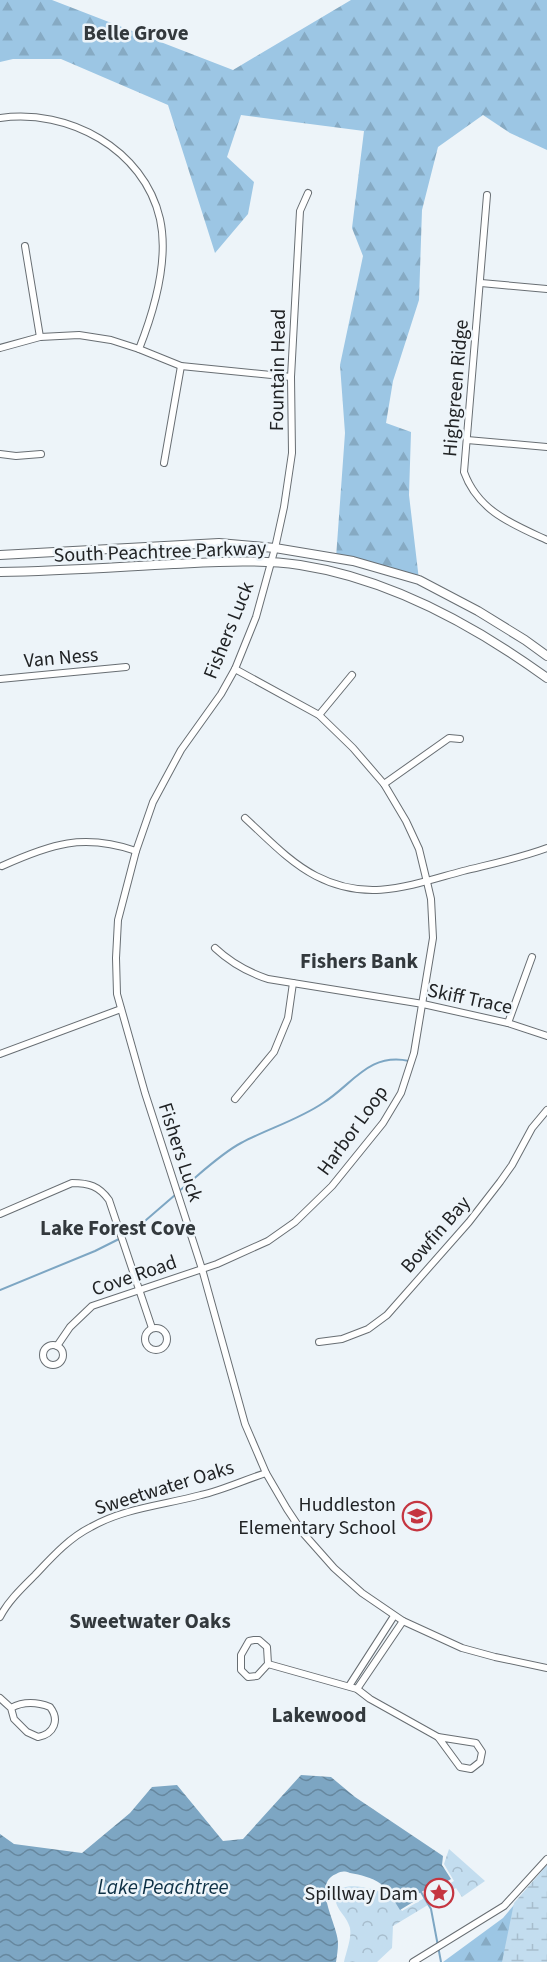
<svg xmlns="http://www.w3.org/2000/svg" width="547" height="1962" viewBox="0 0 547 1962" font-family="'Source Sans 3',sans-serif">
<defs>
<pattern id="forest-firs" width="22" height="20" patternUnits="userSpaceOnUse" patternTransform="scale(1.5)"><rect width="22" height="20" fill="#9cc6e4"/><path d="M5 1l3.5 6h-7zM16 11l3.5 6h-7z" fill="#86aac3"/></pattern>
<pattern id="wetland-marsh" width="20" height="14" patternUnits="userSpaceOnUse" patternTransform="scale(1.5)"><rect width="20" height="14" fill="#c3ddef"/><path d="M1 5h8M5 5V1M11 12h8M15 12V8" fill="none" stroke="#a7bdcd"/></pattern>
<pattern id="park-crowns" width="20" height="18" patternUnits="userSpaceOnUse" patternTransform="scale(1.5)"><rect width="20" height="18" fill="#c3ddef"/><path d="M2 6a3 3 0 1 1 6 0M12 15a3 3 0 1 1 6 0" fill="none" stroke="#a7bdcd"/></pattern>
<pattern id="water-waves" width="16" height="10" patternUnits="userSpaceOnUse" patternTransform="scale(1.5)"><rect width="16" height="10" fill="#7da6c3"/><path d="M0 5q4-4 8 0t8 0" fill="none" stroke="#66879e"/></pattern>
</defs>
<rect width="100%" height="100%" fill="#edf4f9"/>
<g fill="url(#forest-firs)">
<path d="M 0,0 L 52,0 L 233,70 L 351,0 L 547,0 L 547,150 L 510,133 L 483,115 L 438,147 L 422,210 L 419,300 L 393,381 L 386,423 L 411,432 L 409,495 L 419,580 L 336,558 L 345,433 L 340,365 L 363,256 L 352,228 L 364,131 L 241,115 L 227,157 L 254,182 L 248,214 L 215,253 L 168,105 L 61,59 L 13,59 L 0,62 Z"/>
<path d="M 547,1866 L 547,1962 L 443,1962 L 503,1918 Z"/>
</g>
<path fill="url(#wetland-marsh)" d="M 547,1865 L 547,1962 L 502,1962 L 514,1903 Z"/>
<path fill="url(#park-crowns)" d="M 449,1849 L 485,1881 L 462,1897 L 456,1888 L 393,1926 L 392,1948 L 377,1962 L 344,1962 C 346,1952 352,1938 350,1928 C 346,1913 334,1911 335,1892 C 350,1880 374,1890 391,1895 L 402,1911 L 454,1881 L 444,1864 Z"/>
<path fill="url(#water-waves)" d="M 301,1775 L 331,1777 L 355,1797 L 443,1856 L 442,1865 L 451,1879 L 434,1889 L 432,1886 L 416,1895 L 418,1899 L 400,1910 L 388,1891 L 380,1889 L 381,1884 C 371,1877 361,1875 350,1873 C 344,1871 342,1871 336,1874 C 311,1884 338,1925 338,1943 C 338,1949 337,1956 336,1962 L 0,1962 L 0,1834 L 14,1844 L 82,1853 L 130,1813 L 152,1787 L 177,1785 L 223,1841 L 243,1839 Z"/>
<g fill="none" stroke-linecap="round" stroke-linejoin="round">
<g stroke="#7da6c3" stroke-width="2">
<path d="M 179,1191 C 198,1176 220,1154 241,1143 C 267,1129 298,1120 323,1103 C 352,1085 369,1052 409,1061"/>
<path d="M 0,1290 L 95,1251 L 131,1233 L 175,1195"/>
<path d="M 421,1892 L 431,1909 L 441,1962"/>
</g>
<g stroke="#686e73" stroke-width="8">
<g id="minor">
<path d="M 0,118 C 68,108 144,149 160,219 C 169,260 154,311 139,349"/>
<path d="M 308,193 L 300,211 L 291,377 L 292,453 L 284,507 L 275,548 L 256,617 L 235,669 L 221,694 L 181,750 L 153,802 L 136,851 L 118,920 L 116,958 L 117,994 L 145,1093 L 202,1269 L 245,1424 L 266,1473 L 287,1509 L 303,1533 L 334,1568 L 362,1593 L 403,1621 L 462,1648 L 495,1657 L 547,1668"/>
<path d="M 487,195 L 464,472 C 478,511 512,524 547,540"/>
<path d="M 25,246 L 40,337"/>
<path d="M 481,283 L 547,289"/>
<path d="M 0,348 L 40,337 L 79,335 L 111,340 L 139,349 L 181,366 L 291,377"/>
<path d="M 467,440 L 547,447"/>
<path d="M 0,454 L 16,456 L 41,454"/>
<path d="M 164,463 L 181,366"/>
<path d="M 0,679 L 126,667"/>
<path d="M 319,715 L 352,675"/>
<path d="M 384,784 L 449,738 L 460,739"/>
<path d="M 245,818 C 267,838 289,862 316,876 C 368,903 411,885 463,871 C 491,864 520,858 547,848"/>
<path d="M 2,866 C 51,844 83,833 136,851"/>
<path d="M 215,948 C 231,963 247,972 268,979 L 423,1004 L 508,1023 L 547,1036"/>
<path d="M 508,1023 L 532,957"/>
<path d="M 0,1054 L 121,1009"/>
<path d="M 235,1099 L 274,1052 L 288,1018 L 293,983"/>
<path d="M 0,1214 L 72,1183 C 89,1183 99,1186 109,1200 L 152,1328"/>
<circle cx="156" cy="1339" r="11"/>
<path d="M 319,1342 L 342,1339 L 368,1329 L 387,1315 L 469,1222 L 500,1182 L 512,1165 L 532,1128 L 547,1110"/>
<circle cx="53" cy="1355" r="10"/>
<path d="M 57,1346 L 70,1327 L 92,1306 L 217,1264 L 268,1241 L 295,1222 L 332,1186 L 383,1123 L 401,1093 L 414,1053 L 433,938 L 431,899 L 427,882 L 419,849 L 406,821 L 384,784 L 353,748 L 319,715 L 235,669"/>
<path d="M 0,1617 C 8,1601 23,1587 35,1575 C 52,1557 69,1538 91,1527 C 124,1508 164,1505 201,1495 C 223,1490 244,1480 266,1473"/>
<path d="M 254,1640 L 259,1640 L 267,1647 L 268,1664 L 257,1676 L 248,1677 L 241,1670 L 241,1655 L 249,1641 Z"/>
<path d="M 268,1664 L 357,1689 L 370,1699 L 438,1737"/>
<path d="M 349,1686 L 394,1616"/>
<path d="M 357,1689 L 403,1621"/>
<path d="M 0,1698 L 11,1708 L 14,1719 L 27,1732 L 38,1737 C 54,1734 60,1720 50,1707 C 37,1702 24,1701 11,1708"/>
<path d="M 438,1737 L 476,1743 L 482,1752 L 480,1762 L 471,1769 L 460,1767 Z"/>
<path d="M 413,1962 L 504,1906 L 547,1859"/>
</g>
</g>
<g stroke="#686e73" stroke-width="10">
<g id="secondary">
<path d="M 0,555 L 219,543 L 275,548 L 353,561 L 419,580 L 478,611 L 525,640 L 547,656"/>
<path d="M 0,572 C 58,571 115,567 173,564 C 215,562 259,559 300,565 C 391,579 474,625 547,678"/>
</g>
</g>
<use href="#minor" stroke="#fff" stroke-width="6"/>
<use href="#secondary" stroke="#fff" stroke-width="8"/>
</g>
<defs>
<g id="school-ring" transform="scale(1.5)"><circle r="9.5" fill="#edf4f9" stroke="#c53540" stroke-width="1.5"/><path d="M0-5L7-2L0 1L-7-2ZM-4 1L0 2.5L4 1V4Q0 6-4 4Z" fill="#c53540"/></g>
<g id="sight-ring" transform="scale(1.5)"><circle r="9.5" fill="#edf4f9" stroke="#c53540" stroke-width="1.5"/><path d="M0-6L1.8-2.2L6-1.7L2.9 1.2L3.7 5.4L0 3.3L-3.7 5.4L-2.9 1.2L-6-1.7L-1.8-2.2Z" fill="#c53540"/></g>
</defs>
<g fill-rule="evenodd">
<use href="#school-ring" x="417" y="1516"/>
<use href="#sight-ring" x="439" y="1893"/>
</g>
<g text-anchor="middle" stroke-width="5" stroke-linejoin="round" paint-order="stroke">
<g font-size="20" fill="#212325" stroke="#edf4f9">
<text transform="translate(277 370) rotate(-89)" y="7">Fountain Head</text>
<text transform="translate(455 388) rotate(-85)" y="7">Highgreen Ridge</text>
<text transform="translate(160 551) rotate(-2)" y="7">South Peachtree Parkway</text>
<text transform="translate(228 630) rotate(-68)" y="7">Fishers Luck</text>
<text transform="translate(61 657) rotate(-5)" y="7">Van Ness</text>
<text transform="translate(470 998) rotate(12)" y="7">Skiff Trace</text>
<text transform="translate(352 1130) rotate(-54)" y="7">Harbor Loop</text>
<text transform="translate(181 1152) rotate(72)" y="7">Fishers Luck</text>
<text transform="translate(435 1234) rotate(-49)" y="7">Bowfin Bay</text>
<text transform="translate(134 1275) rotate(-19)" y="7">Cove Road</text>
<text transform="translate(164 1487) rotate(-17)" y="7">Sweetwater Oaks</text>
</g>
<g font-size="20" fill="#212325" stroke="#edf4f9" text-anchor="end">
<text x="396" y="1511">Huddleston<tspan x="396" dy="23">Elementary School</tspan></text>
<text x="418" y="1900">Spillway Dam</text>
</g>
<g font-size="21" font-weight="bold" fill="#33393d" stroke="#edf4f9">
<text x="136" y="40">Belle Grove</text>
<text x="359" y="968">Fishers Bank</text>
<text x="118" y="1235">Lake Forest Cove</text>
<text x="150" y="1628">Sweetwater Oaks</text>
<text x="319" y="1722">Lakewood</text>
</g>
<g font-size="21" font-style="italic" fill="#0c2f44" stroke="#edf4f9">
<text x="163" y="1894">Lake Peachtree</text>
</g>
</g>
</svg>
